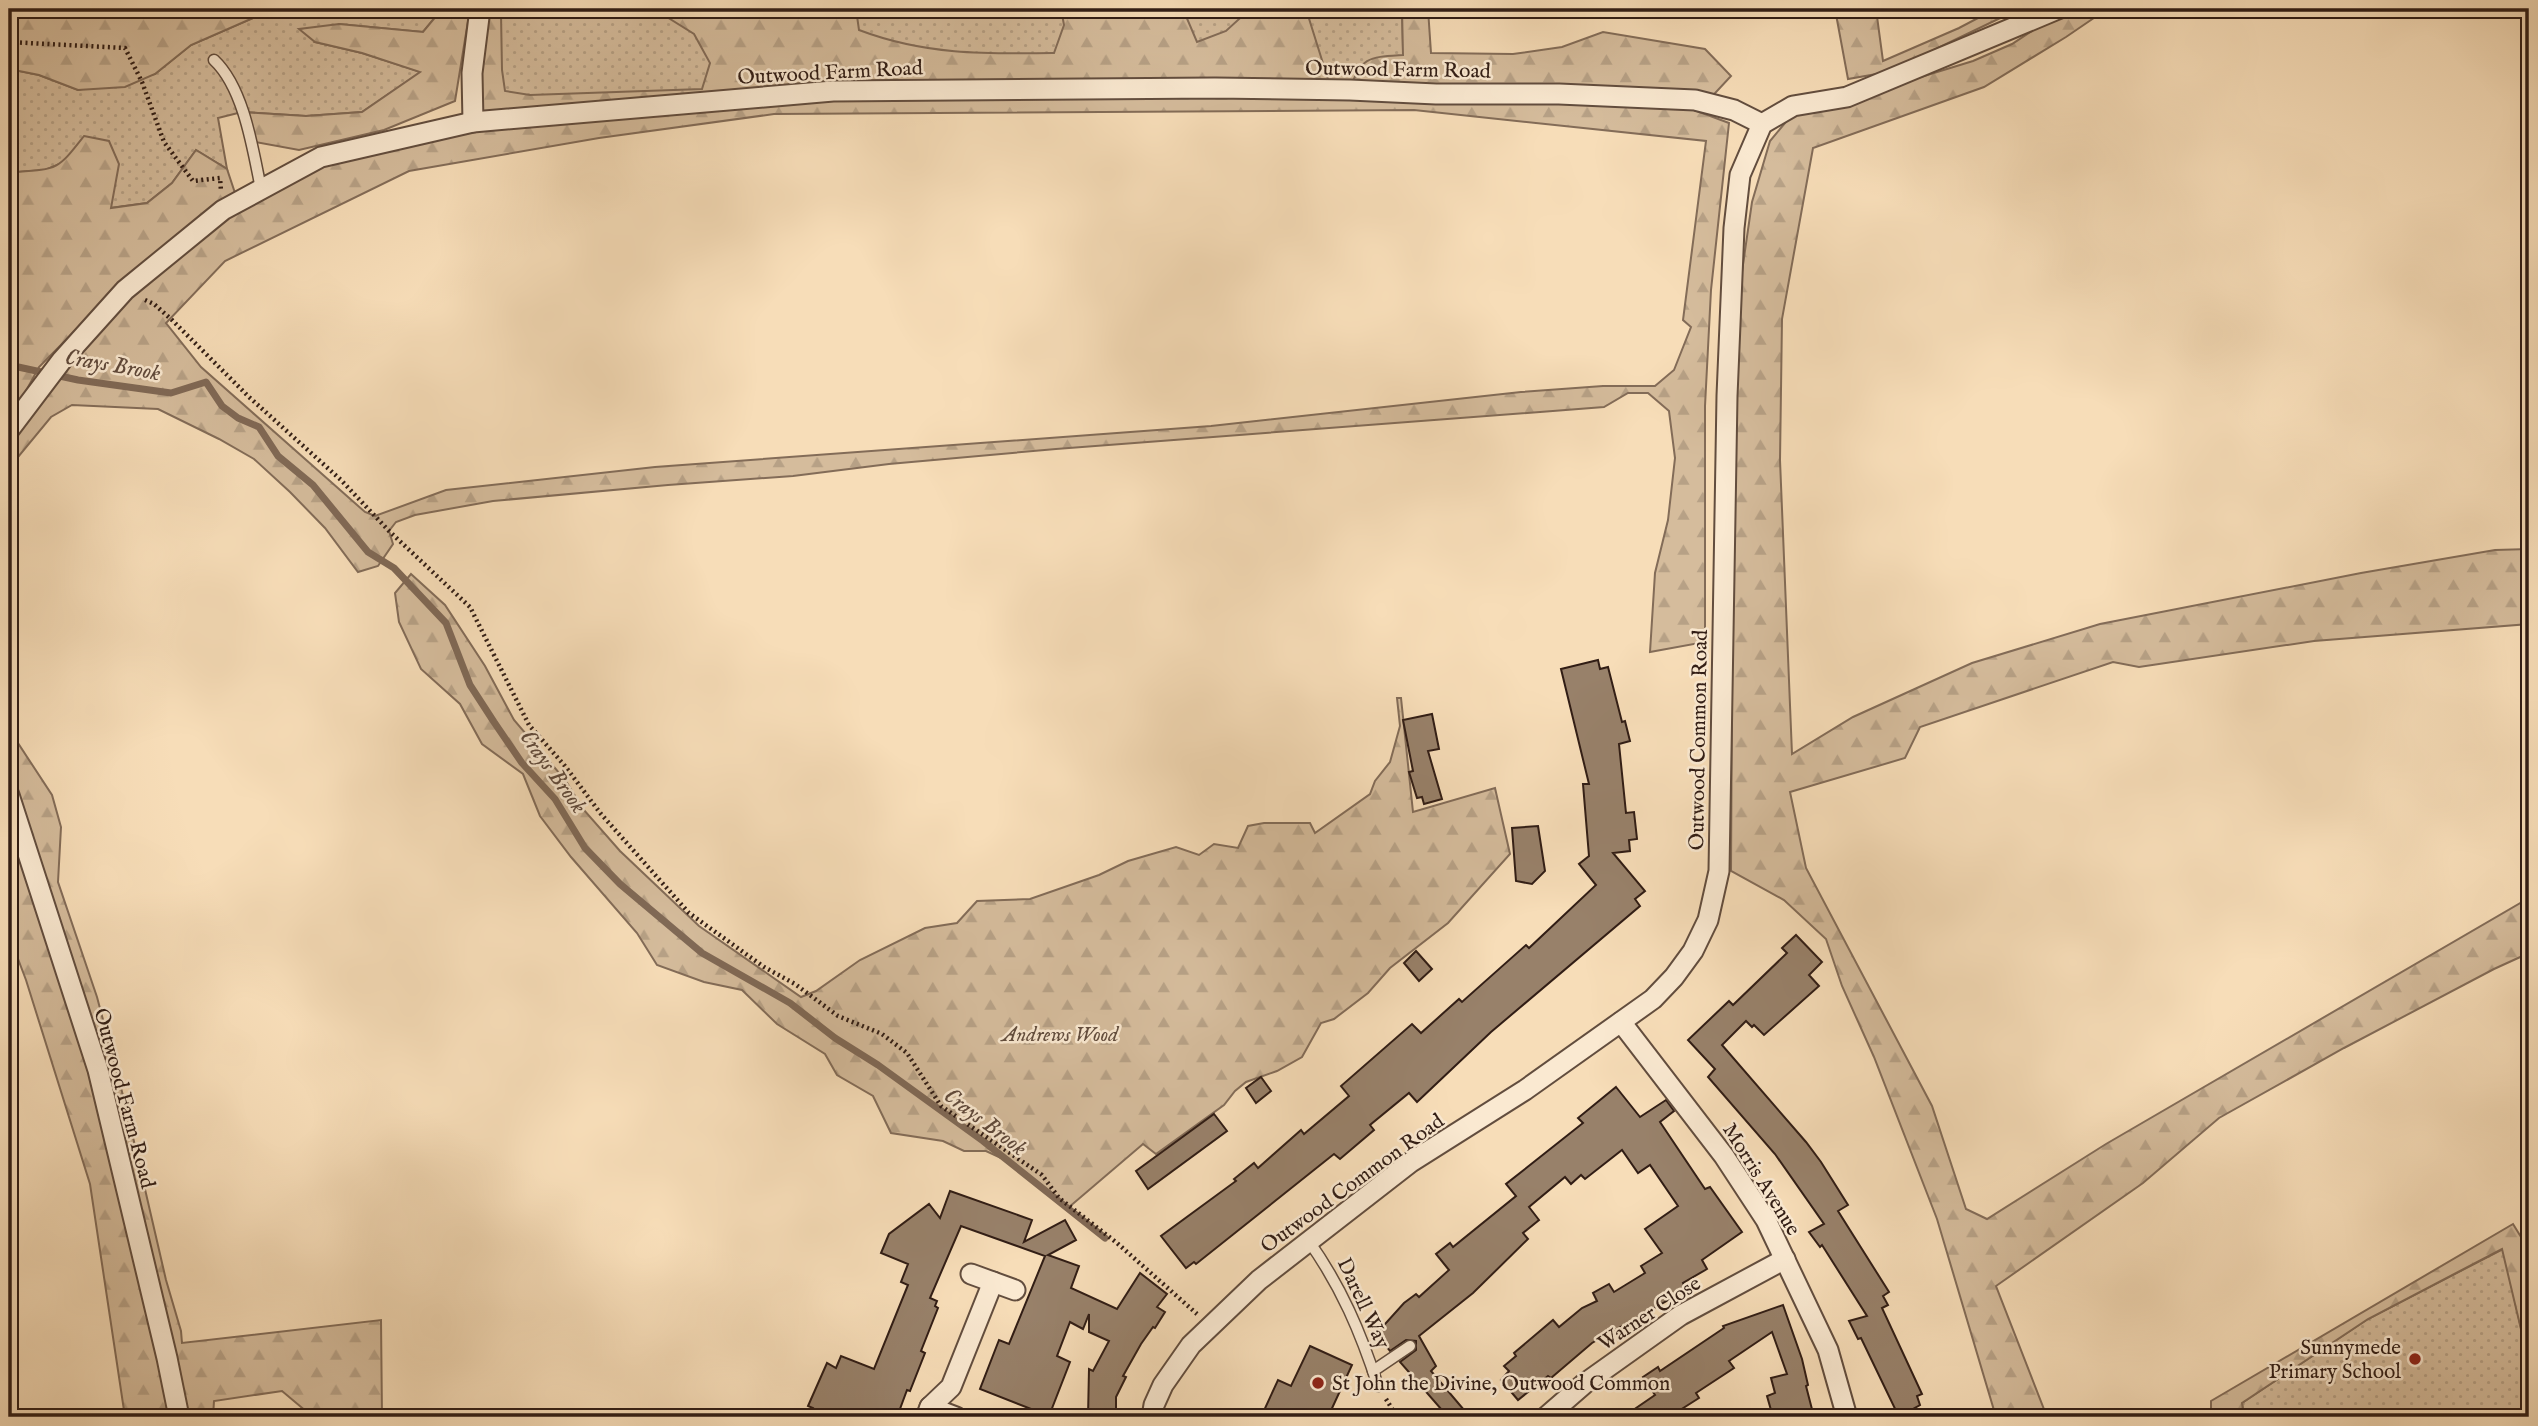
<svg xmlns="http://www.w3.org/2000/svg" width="2538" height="1426" viewBox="0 0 2538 1426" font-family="'IM FELL English',serif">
<defs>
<pattern id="grass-dots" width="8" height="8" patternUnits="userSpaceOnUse" patternTransform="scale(1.75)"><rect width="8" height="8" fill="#d5bc9c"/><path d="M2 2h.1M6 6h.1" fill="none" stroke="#b7a186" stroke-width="1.8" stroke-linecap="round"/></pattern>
<pattern id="forest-firs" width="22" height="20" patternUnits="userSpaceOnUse" patternTransform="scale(1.75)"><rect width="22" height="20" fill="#d5bc9c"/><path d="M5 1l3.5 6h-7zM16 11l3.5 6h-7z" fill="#b7a186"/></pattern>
</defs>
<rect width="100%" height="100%" fill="#f7ddb8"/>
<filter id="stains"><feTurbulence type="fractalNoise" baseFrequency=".00286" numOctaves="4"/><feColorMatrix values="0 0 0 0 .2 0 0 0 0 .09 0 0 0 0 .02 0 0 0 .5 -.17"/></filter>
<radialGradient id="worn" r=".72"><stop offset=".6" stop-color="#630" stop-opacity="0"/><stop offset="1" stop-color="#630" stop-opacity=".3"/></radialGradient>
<g fill="url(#grass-dots)" stroke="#836c58" stroke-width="2">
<path d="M 256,9 L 442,9 L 423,32 L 339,24 L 315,42 L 362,53 L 421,72 L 362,112 L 306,116 L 242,112 L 218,118 L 227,169 L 196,150 L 172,183 L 147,203 L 110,208 L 62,163 L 45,170 L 17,172 L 9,179 L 9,69 L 39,75 L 78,90 L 155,74 L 191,45 L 253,18 Z"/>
<path d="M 480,9 L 1402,9 L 1404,92 L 473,122 Z"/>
<path d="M 2503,1249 L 2529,1363 L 2529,1417 L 2244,1417 L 2242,1403 L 2368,1319 Z"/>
</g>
<g fill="url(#forest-firs)" stroke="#836c58" stroke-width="2" fill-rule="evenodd">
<path d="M 9,9 L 75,9 L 200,16 L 217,9 L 256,9 L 253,18 L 191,45 L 155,74 L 125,87 L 78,90 L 39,75 L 9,69 Z"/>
<path d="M 442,9 L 470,9 L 455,101 L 384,130 L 299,150 L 250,141 L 242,112 L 306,116 L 362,112 L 420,72 L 362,53 L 315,42 L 299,29 L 339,24 L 423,32 Z"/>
<path d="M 480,9 L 856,9 L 859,30 C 925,55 984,54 1054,53 L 1064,25 L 1061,9 L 1183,9 L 1197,42 L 1226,31 L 1250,9 L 1306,9 L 1331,89 L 1171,91 L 1686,107 L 1729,123 L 1711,290 L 1705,406 L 1705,642 L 1650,652 L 1655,573 L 1668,520 L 1675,458 L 1669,411 L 1648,393 L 1628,393 L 1604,407 L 1056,449 L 889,464 L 793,476 L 668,485 L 493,501 L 415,515 L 396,522 L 389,531 L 393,544 L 378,566 L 358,572 L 325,528 L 290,492 L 254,459 L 219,439 L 158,409 L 72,405 L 51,417 L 9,468 L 9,435 L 65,360 L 199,232 L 304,169 L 473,122 ZM 501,14 L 662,14 L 694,34 L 710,63 L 702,89 L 530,95 L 505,91 L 502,70 ZM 1414,110 L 1706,141 L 1683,320 L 1691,327 L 1674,370 L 1655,386 L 1603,386 L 1521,392 L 1211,426 L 655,467 L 446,490 L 375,516 L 365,512 L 201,367 L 166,323 L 225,261 L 409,171 L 599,138 L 774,114 Z"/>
<path d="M 1402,9 L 1428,9 L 1431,53 L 1513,54 L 1562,47 L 1603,32 L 1705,49 L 1731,76 L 1705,104 L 1350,90 C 1360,56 1371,57 1403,55 Z"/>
<path d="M 1835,9 L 1876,9 L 1883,61 L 1959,28 L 1995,9 L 2019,9 L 1888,72 L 1848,79 Z"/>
<path d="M 2065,9 L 2107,9 L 2066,37 L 1984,87 L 1813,148 L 1782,319 L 1780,460 L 1792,754 L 1853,717 L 1972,663 L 2100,624 L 2361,573 L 2495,550 L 2529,549 L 2529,624 L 2314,641 L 2139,667 L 2113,662 L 1920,727 L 1905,758 L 1790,792 L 1806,868 L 1932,1106 L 1966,1209 L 1987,1219 L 2106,1144 L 2529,898 L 2529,953 L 2494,969 L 2344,1048 L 2219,1118 L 2143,1183 L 1996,1286 L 2047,1417 L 1996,1417 L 1937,1219 L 1874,1057 L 1842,986 L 1826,939 L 1784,900 L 1731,871 L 1734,327 L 1752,202 L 1770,141 L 1790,117 L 1973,61 L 2012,44 Z"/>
<path d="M 84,136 L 109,141 L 119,164 L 111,208 L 147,203 L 172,183 L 196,150 L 227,169 L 238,202 L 138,267 L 39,367 L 9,422 L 9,179 L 17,172 C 59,169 58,169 84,136 Z"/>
<path d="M 411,574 L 445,605 L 485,666 L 514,720 L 566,781 L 583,809 L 620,851 L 699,926 L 801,997 L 816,991 L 860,960 L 925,928 L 957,923 L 977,901 L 1030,899 L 1099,875 L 1128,861 L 1176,847 L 1199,855 L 1214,844 L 1238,848 L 1248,826 L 1264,823 L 1310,823 L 1315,833 L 1370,794 L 1375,781 L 1390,762 L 1400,726 L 1397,698 L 1401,698 L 1413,812 L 1495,788 L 1510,854 L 1448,923 L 1390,968 L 1368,993 L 1334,1019 L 1321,1023 L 1302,1057 L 1277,1071 L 1246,1082 L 1235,1091 L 1224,1105 L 1156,1154 L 1143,1144 L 1068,1208 L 1012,1163 L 986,1151 L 964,1151 L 943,1141 L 891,1133 L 873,1096 L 837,1075 L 825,1054 L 777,1024 L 742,990 L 704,982 L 657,965 L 637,933 L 571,857 L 540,816 L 523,774 L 482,744 L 460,704 L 421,669 L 399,622 L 395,593 Z"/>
<path d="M 9,720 L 16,740 L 52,795 L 61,827 L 58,882 L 97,997 L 126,1107 L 166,1280 L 181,1331 L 182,1343 L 381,1320 L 382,1417 L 313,1417 L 282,1391 L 214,1401 L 213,1417 L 125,1417 L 90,1184 L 26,980 L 9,935 Z"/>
<path d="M 2513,1224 L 2529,1250 L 2529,1363 L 2502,1249 L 2368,1319 L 2242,1403 L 2244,1417 L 2211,1417 L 2211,1401 Z"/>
</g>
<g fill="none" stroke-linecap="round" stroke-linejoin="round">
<path stroke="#806956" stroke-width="7" d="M 9,365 L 78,380 L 171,393 L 206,382 L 222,406 L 238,418 L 259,427 L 278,456 L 313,485 L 368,552 L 394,568 L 446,623 L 470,685 L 494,722 L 522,763 L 555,799 L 585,848 L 620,884 L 702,953 L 790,1003 L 835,1038 L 878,1065 L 983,1141 L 1105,1238"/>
</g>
<g fill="#98816a" stroke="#311d15" stroke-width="2">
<path d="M 1598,660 L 1600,669 L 1608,667 L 1622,722 L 1625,721 L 1630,741 L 1619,744 L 1626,813 L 1634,812 L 1637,839 L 1629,840 L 1630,851 L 1613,853 L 1645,891 L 1635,899 L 1640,906 L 1491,1032 L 1417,1102 L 1409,1093 L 1370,1125 L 1374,1130 L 1340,1159 L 1334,1154 L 1196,1264 L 1194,1262 L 1186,1268 L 1161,1236 L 1236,1181 L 1234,1179 L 1254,1163 L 1258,1168 L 1301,1130 L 1304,1134 L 1349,1096 L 1341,1086 L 1412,1024 L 1421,1033 L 1459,999 L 1462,1002 L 1526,945 L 1529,948 L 1596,885 L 1579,864 L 1589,856 L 1583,784 L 1589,784 L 1561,669 Z"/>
<path d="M 1432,714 L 1439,749 L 1428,751 L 1442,799 L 1424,804 L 1422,797 L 1417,798 L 1409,772 L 1413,771 L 1403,720 Z"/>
<path d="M 1538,826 L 1545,871 L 1532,884 L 1516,881 L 1512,828 Z"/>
<path d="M 1796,935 L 1822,962 L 1809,975 L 1819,986 L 1764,1035 L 1754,1025 L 1752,1027 L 1746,1021 L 1722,1045 L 1806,1142 L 1821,1162 L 1848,1205 L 1838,1211 L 1889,1292 L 1883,1296 L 1888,1305 L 1882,1308 L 1922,1394 L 1917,1396 L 1920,1405 L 1913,1409 L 1915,1417 L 1899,1417 L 1861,1338 L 1858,1339 L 1849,1321 L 1867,1316 L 1822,1245 L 1820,1247 L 1809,1232 L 1824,1224 L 1775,1154 L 1708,1077 L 1715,1069 L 1688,1040 L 1729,1001 L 1733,1005 L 1787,953 L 1782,948 Z"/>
<path d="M 1416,951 L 1432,969 L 1419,981 L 1404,963 Z"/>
<path d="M 1261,1077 L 1271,1091 L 1256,1103 L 1246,1088 Z"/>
<path d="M 1616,1087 L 1640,1117 L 1666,1100 L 1674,1111 L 1660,1122 L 1705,1189 L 1710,1187 L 1742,1232 L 1702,1260 L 1707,1269 L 1683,1283 L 1686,1290 L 1592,1343 L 1551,1378 L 1548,1376 L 1518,1400 L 1501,1380 L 1509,1371 L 1504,1366 L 1516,1356 L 1514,1353 L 1553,1320 L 1559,1327 L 1582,1308 L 1597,1301 L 1593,1293 L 1609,1284 L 1614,1292 L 1645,1273 L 1641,1266 L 1662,1253 L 1645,1229 L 1678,1206 L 1650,1165 L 1638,1173 L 1622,1150 L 1585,1179 L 1581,1175 L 1571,1184 L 1565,1177 L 1529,1207 L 1539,1220 L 1523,1233 L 1528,1239 L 1473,1293 L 1419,1336 L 1436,1366 L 1431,1371 L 1470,1417 L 1448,1417 L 1400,1362 L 1416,1350 L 1416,1341 L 1406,1340 L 1390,1351 L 1376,1334 L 1404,1303 L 1416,1294 L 1419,1297 L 1449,1270 L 1436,1254 L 1450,1243 L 1453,1247 L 1516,1196 L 1506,1184 L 1583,1123 L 1578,1118 Z"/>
<path d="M 1214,1114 L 1227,1131 L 1148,1189 L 1136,1171 Z"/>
<path d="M 950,1191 L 1032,1220 L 1024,1242 L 1065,1220 L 1076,1240 L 1048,1255 L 1079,1266 L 1071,1288 L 1117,1309 L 1140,1273 L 1167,1294 L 1157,1307 L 1165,1312 L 1155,1328 L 1153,1327 L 1141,1344 L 1123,1376 L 1126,1377 L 1116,1397 L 1116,1417 L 1088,1417 L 1089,1369 L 1093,1371 L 1109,1341 L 1089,1332 L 1089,1314 L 1083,1329 L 1070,1322 L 1057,1356 L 1070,1362 L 1049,1416 L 980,1389 L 999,1340 L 1009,1344 L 1045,1256 L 961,1226 L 930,1298 L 937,1301 L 935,1306 L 938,1308 L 921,1351 L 925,1353 L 910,1391 L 907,1390 L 897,1417 L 810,1417 L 813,1408 L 808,1406 L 827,1363 L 836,1368 L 841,1356 L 874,1369 L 908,1285 L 901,1282 L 908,1264 L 881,1253 L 889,1234 L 929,1204 L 940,1218 Z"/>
<path d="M 1783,1305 L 1802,1359 L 1808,1385 L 1806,1386 L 1814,1417 L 1773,1417 L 1767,1396 L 1775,1393 L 1771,1378 L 1787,1374 L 1772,1332 L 1729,1361 L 1734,1368 L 1696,1393 L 1699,1398 L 1669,1417 L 1623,1417 L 1655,1395 L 1643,1377 L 1658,1367 L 1660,1371 L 1724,1328 L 1723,1326 Z"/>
<path d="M 1310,1346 L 1352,1365 L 1328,1417 L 1261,1417 L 1278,1380 L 1291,1386 Z"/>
</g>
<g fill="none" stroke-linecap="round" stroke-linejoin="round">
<g stroke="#624d3e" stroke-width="13">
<g id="service">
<path d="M 214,60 C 244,88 253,150 261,189"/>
<path d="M 1308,1240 C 1341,1286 1361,1333 1378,1386"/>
<path d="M 1373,1371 L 1410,1346"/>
</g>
</g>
<g stroke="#624d3e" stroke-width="23">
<g id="minor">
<path d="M 473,122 L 472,73 L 480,9"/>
<path d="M 9,430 L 62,360 L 125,290 L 223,210 L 321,157 L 473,122 L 833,91 L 1215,88 L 1350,90 L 1436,94 L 1559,94 L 1695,100 L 1734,110 L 1762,124"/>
<path d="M 9,795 L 98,1070 L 167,1358 L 179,1417"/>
<path d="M 1621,1022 L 1724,1156 L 1766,1220 L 1828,1350 L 1847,1417"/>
<path d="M 971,1274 L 1015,1290"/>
<path d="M 930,1407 L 956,1417"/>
<path d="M 926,1417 L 930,1407 L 951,1387 L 993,1282"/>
<path d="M 1152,1417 L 1154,1405 L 1163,1385 L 1191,1345 L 1259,1280 L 1411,1162 L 1525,1090 L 1653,999 L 1674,977 L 1693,951 L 1708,920 L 1719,871 L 1727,396 L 1734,228 L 1740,175 L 1762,124 L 1793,106 L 1847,97 L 2058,9"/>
<path d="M 1546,1417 L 1584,1384 L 1681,1315 L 1785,1259"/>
</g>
</g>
<g stroke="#311d15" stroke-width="4.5" stroke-dasharray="2 3.5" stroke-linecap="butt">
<path d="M 9,42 L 125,48 L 142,82 L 164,142 L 193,181 L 220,178 L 221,191"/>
<path d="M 145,300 L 154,304 L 172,320 L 249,397 L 341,480 L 389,531 L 470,607 L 529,725 L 565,766 L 601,814 L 689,913 L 764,967 L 795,984 L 838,1016 L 882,1034 L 907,1053 L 941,1106 L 1042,1175 L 1059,1198 L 1117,1243 L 1197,1314"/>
<path d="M 1386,1399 L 1397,1417"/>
</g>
<use href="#service" stroke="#fae9d1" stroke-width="10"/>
<use href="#minor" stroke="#fae9d1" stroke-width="19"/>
</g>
<g fill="#8f2418" stroke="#fae9d1" stroke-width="2.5">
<circle cx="2415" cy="1359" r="7"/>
<circle cx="1318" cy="1383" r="7"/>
</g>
<g text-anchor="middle" stroke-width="5" stroke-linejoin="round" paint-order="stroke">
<g font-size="21" fill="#311d15" stroke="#fae9d1">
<text transform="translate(1398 69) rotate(1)" y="7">Outwood Farm Road</text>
<text transform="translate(830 72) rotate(-3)" y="7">Outwood Farm Road</text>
<text transform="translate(1698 740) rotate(-89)" y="7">Outwood Common Road</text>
<text transform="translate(125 1098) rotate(75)" y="7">Outwood Farm Road</text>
<text transform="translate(1762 1179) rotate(58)" y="7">Morris Avenue</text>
<text transform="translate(1352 1183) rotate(-36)" y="7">Outwood Common Road</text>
<text transform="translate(1364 1303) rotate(65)" y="7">Darell Way</text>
<text transform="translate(1649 1313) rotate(-33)" y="7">Warner Close</text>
</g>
<g font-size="21" font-style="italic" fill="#624d3e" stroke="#fae9d1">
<text x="1060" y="1041">Andrews Wood</text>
</g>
<g font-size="21" fill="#311d15" stroke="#fae9d1" text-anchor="end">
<text x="2401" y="1354">Sunnymede<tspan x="2401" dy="24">Primary School</tspan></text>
<text x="1332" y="1390" text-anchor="start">St John the Divine, Outwood Common</text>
</g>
<g font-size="23" font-style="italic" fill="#5f493b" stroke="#fae9d1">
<text transform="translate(113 364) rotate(10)" y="8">Crays Brook</text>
<text transform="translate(554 771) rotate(54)" y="8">Crays Brook</text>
<text transform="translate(986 1121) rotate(37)" y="8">Crays Brook</text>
</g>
</g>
<rect width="2538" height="1426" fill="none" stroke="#f7ddb8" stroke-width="35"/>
<rect x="10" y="10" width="2517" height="1405" fill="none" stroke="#311d15" stroke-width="3.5"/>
<rect x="18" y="18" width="2503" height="1391" fill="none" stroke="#311d15" stroke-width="2"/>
<rect width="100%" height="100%" filter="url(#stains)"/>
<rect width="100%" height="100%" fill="url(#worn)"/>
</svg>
